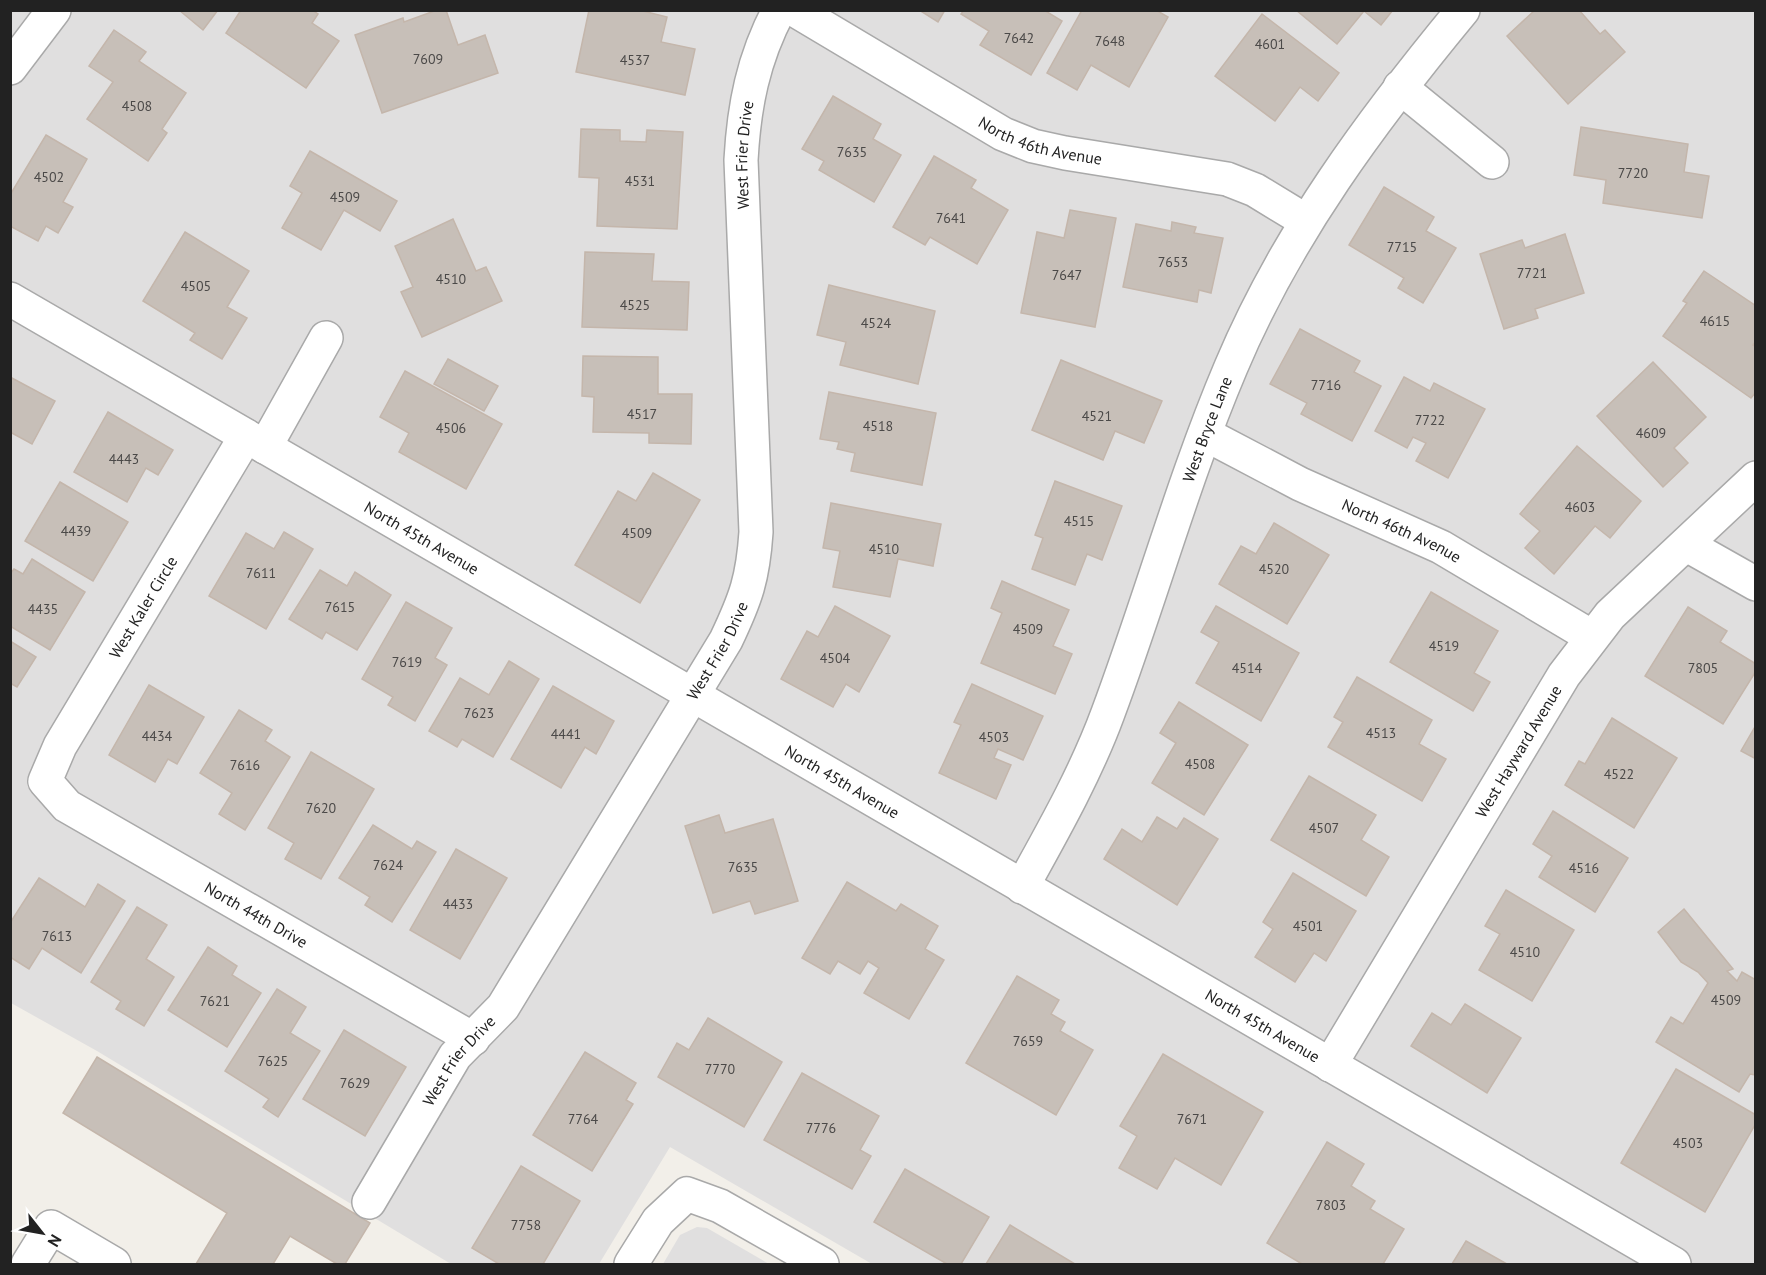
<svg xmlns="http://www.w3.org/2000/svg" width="1766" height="1275" viewBox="0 0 1766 1275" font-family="'PT Sans',sans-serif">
<rect width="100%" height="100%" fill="#f2efe9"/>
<g fill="#e0dfdf">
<path d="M 11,11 L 1755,11 L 1755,1264 L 872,1264 L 670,1147 L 599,1264 L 451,1264 L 97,1051 L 11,1003 Z"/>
<path d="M 697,1227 L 707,1228 L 769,1264 L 663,1264 L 680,1235 Z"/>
</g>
<g fill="#c7bfb8" stroke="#c4b6ab" stroke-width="1.5">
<path d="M 179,10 L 218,10 L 203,30 Z"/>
<path d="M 241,10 L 312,10 L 318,14 L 312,23 L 339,41 L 306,88 L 226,33 Z"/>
<path d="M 437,10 L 446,10 L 458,45 L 485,35 L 498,73 L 382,113 L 355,35 L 403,18 L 404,22 Z"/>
<path d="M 589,10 L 639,10 L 667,17 L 661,42 L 695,49 L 685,95 L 576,72 Z"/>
<path d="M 919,10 L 945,10 L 938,22 Z"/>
<path d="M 964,10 L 1044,10 L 1062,21 L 1031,75 L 980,45 L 989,31 L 961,14 Z"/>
<path d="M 1082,10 L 1156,10 L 1168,17 L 1129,87 L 1091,65 L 1077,90 L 1047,73 Z"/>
<path d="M 1296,10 L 1393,10 L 1381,25 L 1364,11 L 1337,44 Z"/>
<path d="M 1535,10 L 1579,10 L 1600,34 L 1605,30 L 1625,52 L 1568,104 L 1507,36 Z"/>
<path d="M 1262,14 L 1339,73 L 1318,101 L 1300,87 L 1275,121 L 1215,76 Z"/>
<path d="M 114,30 L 146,52 L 139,61 L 186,93 L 162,129 L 167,133 L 148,161 L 87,119 L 113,82 L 89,66 Z"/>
<path d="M 833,96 L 881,124 L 873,139 L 901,155 L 874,202 L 819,170 L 824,161 L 802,149 Z"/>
<path d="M 1581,127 L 1688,144 L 1684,172 L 1709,176 L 1702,218 L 1603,203 L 1606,180 L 1574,175 Z"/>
<path d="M 581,129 L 620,130 L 620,141 L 646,142 L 647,130 L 683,132 L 677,229 L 597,226 L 599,178 L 579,177 Z"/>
<path d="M 46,135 L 87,159 L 63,202 L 73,207 L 58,233 L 46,226 L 38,241 L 10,226 L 10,195 Z"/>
<path d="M 310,151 L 397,201 L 380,231 L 344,210 L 321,250 L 282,228 L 302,193 L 290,186 Z"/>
<path d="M 934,156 L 976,180 L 971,188 L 1008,210 L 977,264 L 930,237 L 925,245 L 893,227 Z"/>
<path d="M 1384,187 L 1434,217 L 1426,231 L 1456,248 L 1423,303 L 1398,288 L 1404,278 L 1349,245 Z"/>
<path d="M 1070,210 L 1116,218 L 1095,327 L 1021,313 L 1037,232 L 1064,238 Z"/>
<path d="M 453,219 L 476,271 L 486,267 L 502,301 L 422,337 L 401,292 L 413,287 L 395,246 Z"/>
<path d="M 1172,222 L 1196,227 L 1194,233 L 1223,238 L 1211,293 L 1199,290 L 1197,302 L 1123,287 L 1136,224 L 1171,231 Z"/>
<path d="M 185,232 L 249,271 L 227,307 L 247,318 L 222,359 L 190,340 L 195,333 L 143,301 Z"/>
<path d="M 1565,234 L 1584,293 L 1535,309 L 1538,318 L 1504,329 L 1480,254 L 1522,240 L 1525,248 Z"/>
<path d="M 585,252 L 654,254 L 652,281 L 689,282 L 687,330 L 582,327 Z"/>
<path d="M 1704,271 L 1756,306 L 1756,341 L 1753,345 L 1756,347 L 1756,392 L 1751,398 L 1663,336 L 1687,303 L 1683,301 Z"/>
<path d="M 829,285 L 935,311 L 918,384 L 840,365 L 846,342 L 817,335 Z"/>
<path d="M 1300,329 L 1360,361 L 1354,372 L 1381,386 L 1352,441 L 1301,414 L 1307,403 L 1270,384 Z"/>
<path d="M 583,356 L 658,357 L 658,394 L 692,394 L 691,444 L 649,443 L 649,433 L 593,432 L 594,397 L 582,396 Z"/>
<path d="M 448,359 L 498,386 L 484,411 L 434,384 Z"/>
<path d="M 1061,360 L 1162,401 L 1144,443 L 1115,431 L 1103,460 L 1032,430 Z"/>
<path d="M 1653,362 L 1706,417 L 1674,448 L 1688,463 L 1663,487 L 1597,416 Z"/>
<path d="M 405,371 L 502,424 L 466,489 L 399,452 L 409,433 L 380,417 Z"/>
<path d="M 10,377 L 55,401 L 32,444 L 10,432 Z"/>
<path d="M 1404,377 L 1430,391 L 1434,383 L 1485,409 L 1448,478 L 1416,461 L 1426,443 L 1413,437 L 1407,448 L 1375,431 Z"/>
<path d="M 829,392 L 936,413 L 922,485 L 851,471 L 855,453 L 837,449 L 839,442 L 820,439 Z"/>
<path d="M 108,412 L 173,450 L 158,475 L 146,468 L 127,502 L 74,472 Z"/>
<path d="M 1577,446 L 1641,501 L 1610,538 L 1595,526 L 1554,574 L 1525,548 L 1540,531 L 1520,514 Z"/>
<path d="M 653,473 L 700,500 L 640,603 L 575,565 L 618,491 L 636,501 Z"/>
<path d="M 1055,481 L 1122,506 L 1102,560 L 1087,554 L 1075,585 L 1032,569 L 1043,538 L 1035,535 Z"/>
<path d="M 60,482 L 128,522 L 93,581 L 25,541 Z"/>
<path d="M 831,503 L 941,524 L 933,566 L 898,559 L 890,597 L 833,587 L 840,551 L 823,548 Z"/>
<path d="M 1274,523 L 1329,555 L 1287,624 L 1219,584 L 1241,546 L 1256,554 Z"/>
<path d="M 284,532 L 313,549 L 266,629 L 209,596 L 246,533 L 274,549 Z"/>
<path d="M 32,559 L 85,592 L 50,650 L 10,626 L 10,574 L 14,569 L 23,574 Z"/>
<path d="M 320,570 L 347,586 L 355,572 L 391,595 L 357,650 L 326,632 L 322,639 L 289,619 Z"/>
<path d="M 1002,581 L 1069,610 L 1053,646 L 1072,654 L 1055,694 L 981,663 L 1002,613 L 991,608 Z"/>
<path d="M 1431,592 L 1498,631 L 1474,673 L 1490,682 L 1473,711 L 1390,662 Z"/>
<path d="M 406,602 L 452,628 L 435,658 L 447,665 L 415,721 L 388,705 L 393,697 L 362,679 Z"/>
<path d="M 835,606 L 890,636 L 859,692 L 846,684 L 833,707 L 781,679 L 807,631 L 818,637 Z"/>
<path d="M 1216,606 L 1299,653 L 1261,721 L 1196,683 L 1219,642 L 1201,632 Z"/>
<path d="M 1688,607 L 1727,631 L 1720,642 L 1756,664 L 1756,671 L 1723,724 L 1645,676 Z"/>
<path d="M 10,641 L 36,657 L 17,687 L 10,683 Z"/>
<path d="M 509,661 L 539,679 L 493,757 L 462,739 L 457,747 L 429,731 L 460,678 L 489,695 Z"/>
<path d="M 1357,677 L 1432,720 L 1419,744 L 1446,759 L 1422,801 L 1328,747 L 1343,722 L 1334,717 Z"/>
<path d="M 972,684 L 1043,716 L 1023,760 L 998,749 L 994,758 L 1011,765 L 996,799 L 939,773 L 961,725 L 954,722 Z"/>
<path d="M 149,685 L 204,717 L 177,764 L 168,759 L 155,782 L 109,755 Z"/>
<path d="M 553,686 L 614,721 L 596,754 L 585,747 L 561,788 L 511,759 Z"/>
<path d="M 1179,702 L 1248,745 L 1204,815 L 1152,783 L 1176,743 L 1160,733 Z"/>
<path d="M 239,710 L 272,730 L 265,741 L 290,757 L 245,830 L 219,814 L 232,793 L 200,773 Z"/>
<path d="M 1612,718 L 1677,758 L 1634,828 L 1565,785 L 1579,761 L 1585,764 Z"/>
<path d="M 1756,725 L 1756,759 L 1741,751 Z"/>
<path d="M 311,752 L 374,789 L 321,879 L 285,859 L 294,843 L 268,828 Z"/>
<path d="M 1309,776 L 1376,815 L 1361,840 L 1389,857 L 1366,896 L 1271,840 Z"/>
<path d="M 1553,811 L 1628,858 L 1595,912 L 1539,877 L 1552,856 L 1533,844 Z"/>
<path d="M 719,815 L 725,833 L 773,819 L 798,901 L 755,914 L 750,901 L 713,913 L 685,826 Z"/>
<path d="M 1157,817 L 1177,829 L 1184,818 L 1218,839 L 1177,905 L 1104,859 L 1122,829 L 1142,842 Z"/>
<path d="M 373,825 L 412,849 L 417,841 L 436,852 L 392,922 L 365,905 L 370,897 L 339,878 Z"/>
<path d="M 456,849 L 507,878 L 460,959 L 410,930 Z"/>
<path d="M 1293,873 L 1356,911 L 1326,961 L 1314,953 L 1295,982 L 1255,957 L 1273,929 L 1263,922 Z"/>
<path d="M 39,878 L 85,907 L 98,884 L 125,901 L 81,973 L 42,948 L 29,969 L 10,957 L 10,923 Z"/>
<path d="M 847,882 L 896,911 L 901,904 L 938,926 L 925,949 L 944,960 L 909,1019 L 864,993 L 879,968 L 868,961 L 860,974 L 838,961 L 830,974 L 802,958 Z"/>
<path d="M 1506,890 L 1574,930 L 1532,1001 L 1479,970 L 1500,934 L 1485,926 Z"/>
<path d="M 137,907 L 167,925 L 146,959 L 174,977 L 144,1026 L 116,1009 L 121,1001 L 91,982 Z"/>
<path d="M 1684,909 L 1733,969 L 1727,971 L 1737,981 L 1742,972 L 1756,980 L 1756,1075 L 1750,1074 L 1739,1092 L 1656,1042 L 1671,1017 L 1683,1024 L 1708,983 L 1698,972 L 1681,962 L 1658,932 Z"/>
<path d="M 208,947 L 237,966 L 232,975 L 261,993 L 227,1047 L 168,1010 Z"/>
<path d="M 1017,976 L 1059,1000 L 1051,1014 L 1065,1022 L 1060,1031 L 1093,1050 L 1056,1115 L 966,1063 Z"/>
<path d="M 277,989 L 306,1007 L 290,1033 L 320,1051 L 278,1117 L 263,1107 L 269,1099 L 225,1071 Z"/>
<path d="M 1465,1004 L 1521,1038 L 1487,1093 L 1411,1046 L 1432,1013 L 1451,1025 Z"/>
<path d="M 708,1018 L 782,1062 L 744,1127 L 658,1077 L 677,1043 L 689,1050 Z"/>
<path d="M 344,1030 L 406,1067 L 365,1136 L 303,1099 Z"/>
<path d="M 585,1052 L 636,1083 L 626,1100 L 633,1104 L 592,1171 L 533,1135 Z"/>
<path d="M 1163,1054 L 1263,1112 L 1221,1185 L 1175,1158 L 1157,1189 L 1119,1168 L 1137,1136 L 1120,1126 Z"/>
<path d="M 97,1057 L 370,1223 L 345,1264 L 337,1264 L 290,1236 L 273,1264 L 196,1264 L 227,1213 L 63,1113 Z"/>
<path d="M 1676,1069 L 1756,1115 L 1756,1123 L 1705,1212 L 1621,1163 Z"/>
<path d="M 802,1073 L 879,1116 L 860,1150 L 871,1156 L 852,1189 L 764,1140 Z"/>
<path d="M 1327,1142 L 1364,1164 L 1351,1186 L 1375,1201 L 1370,1209 L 1404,1229 L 1383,1264 L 1302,1264 L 1267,1243 Z"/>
<path d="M 521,1166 L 580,1201 L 543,1264 L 499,1264 L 472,1248 Z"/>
<path d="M 905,1169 L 989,1217 L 961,1264 L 947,1264 L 874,1222 Z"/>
<path d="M 1010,1225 L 1075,1264 L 986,1264 Z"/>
<path d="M 1466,1241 L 1507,1264 L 1452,1264 Z"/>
</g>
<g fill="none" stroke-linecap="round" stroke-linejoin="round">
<g stroke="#a9a9a9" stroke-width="36">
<g id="minor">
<path id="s1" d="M 795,10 L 1003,134 L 1033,146 L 1065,153 L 1227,179 L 1255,190 L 1306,221"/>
<path d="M 10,68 L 54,10"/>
<path d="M 1400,87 L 1492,162"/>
<path id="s2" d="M 10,299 L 1674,1264"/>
<path id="s3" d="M 1205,434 L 1300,484 L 1441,547 L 1592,637"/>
<path id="s4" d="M 246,436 L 60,746 L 45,781 L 67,806 L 473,1039"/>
<path d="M 265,447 L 326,338"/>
<path d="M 1687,545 L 1756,584"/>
<path id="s5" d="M 1022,887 C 1053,831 1086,773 1108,713 C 1151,598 1183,480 1231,367 C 1287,234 1372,120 1463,10"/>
<path id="s6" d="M 1330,1065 L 1564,675 L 1610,615 L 1756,478"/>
<path id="s7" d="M 369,1202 L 455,1056 L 503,1007 L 726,640 C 746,598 753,578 756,532 L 741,160 C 744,106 753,59 779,10"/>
<path d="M 28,1264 L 51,1227 L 114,1264"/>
<path d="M 631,1264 L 658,1221 L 687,1194 L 720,1206 L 822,1264"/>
</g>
</g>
<use href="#minor" stroke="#fff" stroke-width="33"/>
</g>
<g text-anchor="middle" stroke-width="4.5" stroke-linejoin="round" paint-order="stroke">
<g font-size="14" fill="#4b4948">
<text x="1019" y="43">7642</text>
<text x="1110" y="46">7648</text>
<text x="1270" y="49">4601</text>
<text x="428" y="64">7609</text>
<text x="635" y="65">4537</text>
<text x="137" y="111">4508</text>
<text x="852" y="157">7635</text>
<text x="1633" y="178">7720</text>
<text x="49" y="182">4502</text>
<text x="640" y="186">4531</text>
<text x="345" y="202">4509</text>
<text x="951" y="223">7641</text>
<text x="1402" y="252">7715</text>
<text x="1173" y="267">7653</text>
<text x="1532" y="278">7721</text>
<text x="1067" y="280">7647</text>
<text x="451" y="284">4510</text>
<text x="196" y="291">4505</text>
<text x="635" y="310">4525</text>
<text x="1715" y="326">4615</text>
<text x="876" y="328">4524</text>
<text x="1326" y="390">7716</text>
<text x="642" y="419">4517</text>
<text x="1097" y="421">4521</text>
<text x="1430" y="425">7722</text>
<text x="878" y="431">4518</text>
<text x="451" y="433">4506</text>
<text x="1651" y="438">4609</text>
<text x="124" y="464">4443</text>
<text x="1580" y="512">4603</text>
<text x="1079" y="526">4515</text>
<text x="76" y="536">4439</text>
<text x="637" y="538">4509</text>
<text x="884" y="554">4510</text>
<text x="1274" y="574">4520</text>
<text x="261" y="578">7611</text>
<text x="340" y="612">7615</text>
<text x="43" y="614">4435</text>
<text x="1028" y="634">4509</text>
<text x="1444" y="651">4519</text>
<text x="835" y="663">4504</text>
<text x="407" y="667">7619</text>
<text x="1247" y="673">4514</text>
<text x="1703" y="673">7805</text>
<text x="479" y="718">7623</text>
<text x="1381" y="738">4513</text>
<text x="566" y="739">4441</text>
<text x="157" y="741">4434</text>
<text x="994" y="742">4503</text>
<text x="1200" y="769">4508</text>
<text x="245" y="770">7616</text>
<text x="1619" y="779">4522</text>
<text x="321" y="813">7620</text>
<text x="1324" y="833">4507</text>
<text x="388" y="870">7624</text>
<text x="743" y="872">7635</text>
<text x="1584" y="873">4516</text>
<text x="458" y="909">4433</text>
<text x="1308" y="931">4501</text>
<text x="57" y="941">7613</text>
<text x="1525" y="957">4510</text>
<text x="1726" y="1005">4509</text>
<text x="215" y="1006">7621</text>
<text x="1028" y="1046">7659</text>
<text x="273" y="1066">7625</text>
<text x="720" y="1074">7770</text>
<text x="355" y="1088">7629</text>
<text x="583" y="1124">7764</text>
<text x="1192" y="1124">7671</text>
<text x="821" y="1133">7776</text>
<text x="1688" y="1148">4503</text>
<text x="1331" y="1210">7803</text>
<text x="526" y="1230">7758</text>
</g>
<g font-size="16" fill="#222" stroke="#fff">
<text dy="6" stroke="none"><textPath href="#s1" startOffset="280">North 46th Avenue</textPath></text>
<text dy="6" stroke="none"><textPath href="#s7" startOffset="1158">West Frier Drive</textPath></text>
<text dy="6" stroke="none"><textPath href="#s5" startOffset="495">West Bryce Lane</textPath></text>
<text dy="6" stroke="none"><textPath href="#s3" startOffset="219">North 46th Avenue</textPath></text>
<text dy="6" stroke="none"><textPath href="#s2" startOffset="476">North 45th Avenue</textPath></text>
<text transform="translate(143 607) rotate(-59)" y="6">West Kaler Circle</text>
<text dy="6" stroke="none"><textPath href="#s7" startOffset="654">West Frier Drive</textPath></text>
<text dy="6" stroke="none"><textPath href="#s6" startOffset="366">West Hayward Avenue</textPath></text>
<text dy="6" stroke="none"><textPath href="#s2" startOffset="962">North 45th Avenue</textPath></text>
<text dy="6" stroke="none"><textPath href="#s4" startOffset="651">North 44th Drive</textPath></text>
<text dy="6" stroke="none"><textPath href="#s2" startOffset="1448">North 45th Avenue</textPath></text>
<text dy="6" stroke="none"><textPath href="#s7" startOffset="168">West Frier Drive</textPath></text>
</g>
</g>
<rect width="1766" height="1275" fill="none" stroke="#222222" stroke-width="24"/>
<g transform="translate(42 1233) rotate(121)" stroke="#ffffff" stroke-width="4.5" paint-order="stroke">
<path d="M0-4.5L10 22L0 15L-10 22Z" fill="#222222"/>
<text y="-9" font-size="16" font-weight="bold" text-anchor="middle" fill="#222222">N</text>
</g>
</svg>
